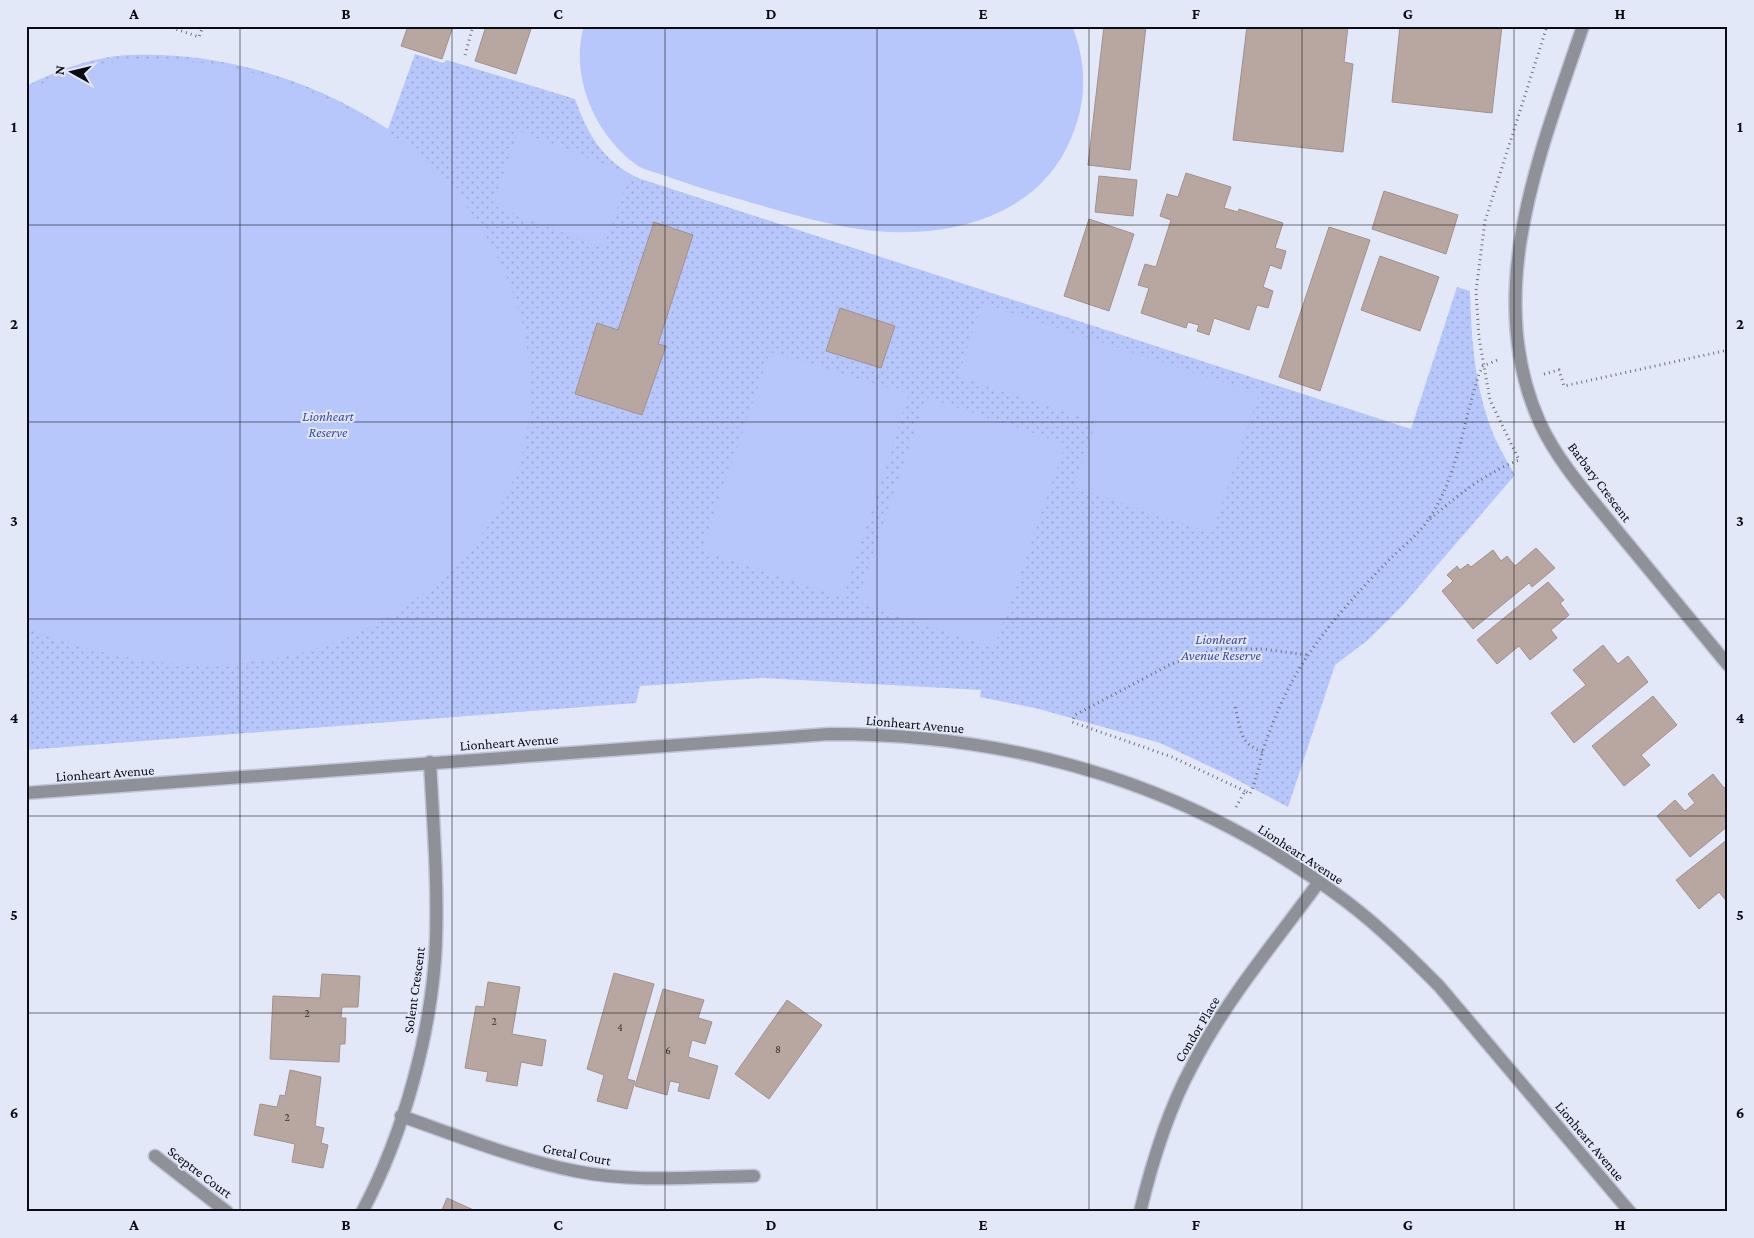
<svg xmlns="http://www.w3.org/2000/svg" width="1754" height="1238" viewBox="0 0 1754 1238" font-family="'Crimson Pro',serif">
<defs>
<pattern id="grass-dots" width="8" height="8" patternUnits="userSpaceOnUse" patternTransform="scale(1.25)"><rect width="8" height="8" fill="#b7c6fb"/><path d="M2 2h.1M6 6h.1" fill="none" stroke="#9ca9d6" stroke-width="1.8" stroke-linecap="round"/></pattern>
</defs>
<rect width="100%" height="100%" fill="#e3e8f9"/>
<path fill="url(#grass-dots)" d="M 415,54 L 443,63 L 447,60 L 575,99 C 588,135 602,160 638,178 L 1411,429 L 1457,287 L 1470,291 C 1471,334 1474,379 1488,420 C 1494,439 1505,458 1515,475 L 1403,605 L 1368,640 L 1335,665 L 1288,807 L 1226,774 L 1160,743 L 1039,709 L 980,697 L 981,690 L 763,678 L 640,686 L 636,703 L 26,750 L 26,86 C 58,70 95,56 131,55 C 221,51 314,80 388,129 Z"/>
<g fill="#b7c6fb">
<path d="M 584,26 L 1072,26 C 1087,64 1087,99 1072,136 C 1043,210 964,235 891,232 C 840,230 787,213 739,199 C 713,192 688,184 663,175 C 655,172 645,170 638,166 C 596,137 569,77 584,26 Z"/>
<path d="M 122,60 C 157,60 193,60 228,67 C 299,81 387,120 438,172 C 470,205 494,245 511,287 C 532,342 537,402 521,459 C 509,500 486,533 456,564 C 342,680 170,688 26,627 L 26,91 L 61,75 Z"/>
<path d="M 519,131 L 630,174 L 603,248 L 492,205 Z"/>
<path d="M 982,303 L 1259,394 L 1212,533 L 1074,487 L 1096,422 L 958,377 Z"/>
<path d="M 770,352 L 909,394 L 843,598 L 702,550 Z"/>
<path d="M 926,397 L 1066,444 L 994,648 L 857,601 Z"/>
</g>
<g fill="#b8a6a0" stroke="#a2908b">
<path d="M 408,26 L 453,26 L 442,59 L 401,46 Z"/>
<path d="M 486,26 L 532,26 L 516,74 L 475,61 Z"/>
<path d="M 1104,26 L 1146,26 L 1130,170 L 1088,165 Z"/>
<path d="M 1247,26 L 1348,26 L 1344,62 L 1353,64 L 1343,152 L 1233,140 Z"/>
<path d="M 1400,26 L 1502,26 L 1492,113 L 1392,102 Z"/>
<path d="M 1186,173 L 1231,187 L 1224,208 L 1238,212 L 1239,209 L 1283,223 L 1275,248 L 1286,251 L 1281,269 L 1270,265 L 1263,287 L 1273,291 L 1268,308 L 1257,305 L 1249,330 L 1214,318 L 1209,335 L 1197,331 L 1199,325 L 1188,322 L 1186,328 L 1141,313 L 1149,288 L 1138,285 L 1145,264 L 1156,267 L 1171,220 L 1160,216 L 1167,194 L 1178,197 Z"/>
<path d="M 1099,176 L 1137,180 L 1133,216 L 1095,212 Z"/>
<path d="M 1384,191 L 1458,215 L 1446,254 L 1372,229 Z"/>
<path d="M 1089,219 L 1134,234 L 1109,311 L 1064,296 Z"/>
<path d="M 654,222 L 693,235 L 658,344 L 666,346 L 642,415 L 575,394 L 597,323 L 618,330 Z"/>
<path d="M 1329,227 L 1370,240 L 1320,391 L 1279,377 Z"/>
<path d="M 1380,256 L 1439,277 L 1420,331 L 1361,310 Z"/>
<path d="M 840,308 L 895,326 L 881,368 L 826,351 Z"/>
<path d="M 1536,548 L 1555,568 L 1532,587 L 1529,583 L 1473,629 L 1442,591 L 1453,581 L 1447,575 L 1457,566 L 1460,570 L 1468,564 L 1471,567 L 1493,550 L 1501,561 L 1507,556 L 1515,566 Z"/>
<path d="M 1548,582 L 1564,600 L 1560,603 L 1569,615 L 1551,630 L 1557,638 L 1530,660 L 1519,646 L 1497,664 L 1477,640 Z"/>
<path d="M 1603,645 L 1618,664 L 1628,656 L 1648,682 L 1574,743 L 1551,713 L 1586,685 L 1573,670 Z"/>
<path d="M 1653,696 L 1677,725 L 1641,755 L 1650,765 L 1624,786 L 1592,746 Z"/>
<path d="M 1713,774 L 1724,788 L 1728,785 L 1728,826 L 1690,857 L 1657,816 L 1675,800 L 1685,811 L 1695,803 L 1688,794 Z"/>
<path d="M 1728,839 L 1728,903 L 1719,892 L 1699,909 L 1676,880 Z"/>
<path d="M 614,973 L 654,984 L 627,1079 L 635,1081 L 627,1109 L 597,1101 L 604,1075 L 587,1069 Z"/>
<path d="M 322,974 L 360,976 L 358,1007 L 342,1007 L 341,1018 L 346,1018 L 345,1044 L 340,1044 L 339,1062 L 270,1059 L 273,996 L 320,998 Z"/>
<path d="M 488,982 L 520,987 L 512,1034 L 546,1040 L 542,1066 L 521,1062 L 517,1086 L 486,1081 L 488,1072 L 465,1068 L 476,1006 L 484,1007 Z"/>
<path d="M 663,989 L 704,1000 L 698,1018 L 712,1022 L 705,1044 L 692,1040 L 688,1057 L 718,1066 L 709,1099 L 678,1091 L 680,1083 L 670,1081 L 667,1095 L 635,1086 Z"/>
<path d="M 787,1000 L 822,1025 L 769,1099 L 735,1074 Z"/>
<path d="M 290,1070 L 321,1077 L 315,1126 L 324,1128 L 321,1143 L 328,1145 L 323,1168 L 292,1162 L 295,1144 L 254,1135 L 260,1104 L 277,1107 L 280,1095 L 285,1096 Z"/>
<path d="M 447,1198 L 478,1212 L 441,1212 Z"/>
</g>
<g fill="none" stroke-linecap="round" stroke-linejoin="round">
<g stroke="#c0c5d4" stroke-width="15">
<g id="minor">
<path d="M 1583,26 C 1541,151 1481,293 1540,423 C 1559,464 1591,498 1619,533 C 1655,577 1692,621 1728,665"/>
<path d="M 26,793 L 829,734 C 1020,734 1193,785 1347,902 C 1380,927 1409,956 1439,986 L 1630,1212"/>
<path d="M 401,1116 C 458,1136 516,1159 575,1171 C 633,1183 696,1177 754,1176"/>
<path d="M 155,1156 L 227,1212"/>
<path d="M 362,1212 C 404,1134 433,1028 436,940 C 438,880 433,821 430,762"/>
<path d="M 1140,1212 C 1152,1162 1167,1112 1192,1066 C 1226,1000 1275,942 1319,882"/>
</g>
</g>
<g stroke="#6e717c" stroke-width="3" stroke-dasharray="1 4" stroke-linecap="butt">
<path d="M 167,26 L 199,37 L 203,26"/>
<path d="M 465,55 L 473,26"/>
<path d="M 1544,374 L 1559,370 L 1564,386 L 1728,350"/>
<path d="M 1430,519 C 1458,495 1484,474 1519,460 L 1490,400 L 1479,338 L 1476,291 L 1485,221 L 1547,26"/>
<path d="M 1235,707 C 1241,729 1239,744 1263,752"/>
<path d="M 1245,791 L 1172,757 L 1072,722 L 1075,715 L 1171,664 L 1217,649 L 1262,649 L 1309,655"/>
<path d="M 1236,807 L 1245,791 L 1250,794 C 1257,779 1259,763 1264,747 C 1272,724 1282,699 1294,678 C 1317,636 1356,594 1389,560 C 1402,547 1418,535 1428,520 C 1458,477 1463,422 1479,374 L 1483,366 L 1500,359"/>
</g>
<use href="#minor" stroke="#8f9198" stroke-width="12"/>
</g>
<path fill="none" stroke="#0a0c11" stroke-width="1" stroke-opacity="0.55" d="M 240,26 L 240,1212M 452,26 L 452,1212M 665,26 L 665,1212M 877,26 L 877,1212M 1089,26 L 1089,1212M 1302,26 L 1302,1212M 1514,26 L 1514,1212M 26,225 L 1728,225M 26,422 L 1728,422M 26,619 L 1728,619M 26,816 L 1728,816M 26,1013 L 1728,1013"/>
<g text-anchor="middle" stroke-width="4" stroke-linejoin="round" paint-order="stroke">
<g font-size="11" fill="#363235">
<text x="307" y="1017">2</text>
<text x="494" y="1025">2</text>
<text x="620" y="1031">4</text>
<text x="778" y="1053">8</text>
<text x="668" y="1054">6</text>
<text x="287" y="1121">2</text>
</g>
<g font-size="14" font-style="italic" fill="#3b49a7" stroke="#e3e8f9">
<text x="328" y="421">Lionheart<tspan x="328" dy="16">Reserve</tspan></text>
<text x="1221" y="644">Lionheart<tspan x="1221" dy="16">Avenue Reserve</tspan></text>
</g>
<g font-size="14" fill="#0a0c11" stroke="#e3e8f9">
<text transform="translate(1600 482) rotate(53)" y="5">Barbary Crescent</text>
<text transform="translate(915 724) rotate(5)" y="5">Lionheart Avenue</text>
<text transform="translate(509 742) rotate(-4)" y="5">Lionheart Avenue</text>
<text transform="translate(105 773) rotate(-4)" y="5">Lionheart Avenue</text>
<text transform="translate(1301 854) rotate(33)" y="5">Lionheart Avenue</text>
<text transform="translate(414 990) rotate(-82)" y="5">Solent Crescent</text>
<text transform="translate(1197 1029) rotate(-59)" y="5">Condor Place</text>
<text transform="translate(1590 1141) rotate(50)" y="5">Lionheart Avenue</text>
<text transform="translate(577 1154) rotate(11)" y="5">Gretal Court</text>
<text transform="translate(200 1172) rotate(37)" y="5">Sceptre Court</text>
</g>
</g>
<rect width="1754" height="1238" fill="none" stroke="#e3e8f9" stroke-width="55"/>
<g transform="translate(72 72) rotate(278)" stroke="#e3e8f9" stroke-width="4" paint-order="stroke">
<path d="M0-4L9 19L0 12L-9 19Z" fill="#0a0c11"/>
<text y="-8" font-size="14" font-weight="bold" text-anchor="middle" fill="#0a0c11">N</text>
</g>
<rect x="28" y="28" width="1698" height="1182" fill="none" stroke="#0a0c11" stroke-width="2"/>
<g font-size="16" text-anchor="middle" font-weight="bold" fill="#0a0c11">
<text x="134" y="19">A</text>
<text x="346" y="19">B</text>
<text x="558" y="19">C</text>
<text x="771" y="19">D</text>
<text x="983" y="19">E</text>
<text x="1196" y="19">F</text>
<text x="1408" y="19">G</text>
<text x="1620" y="19">H</text>
<text x="14" y="132">1</text>
<text x="1740" y="132">1</text>
<text x="14" y="329">2</text>
<text x="1740" y="329">2</text>
<text x="14" y="526">3</text>
<text x="1740" y="526">3</text>
<text x="14" y="723">4</text>
<text x="1740" y="723">4</text>
<text x="14" y="920">5</text>
<text x="1740" y="920">5</text>
<text x="14" y="1118">6</text>
<text x="1740" y="1118">6</text>
<text x="134" y="1230">A</text>
<text x="346" y="1230">B</text>
<text x="558" y="1230">C</text>
<text x="771" y="1230">D</text>
<text x="983" y="1230">E</text>
<text x="1196" y="1230">F</text>
<text x="1408" y="1230">G</text>
<text x="1620" y="1230">H</text>
</g>
</svg>
